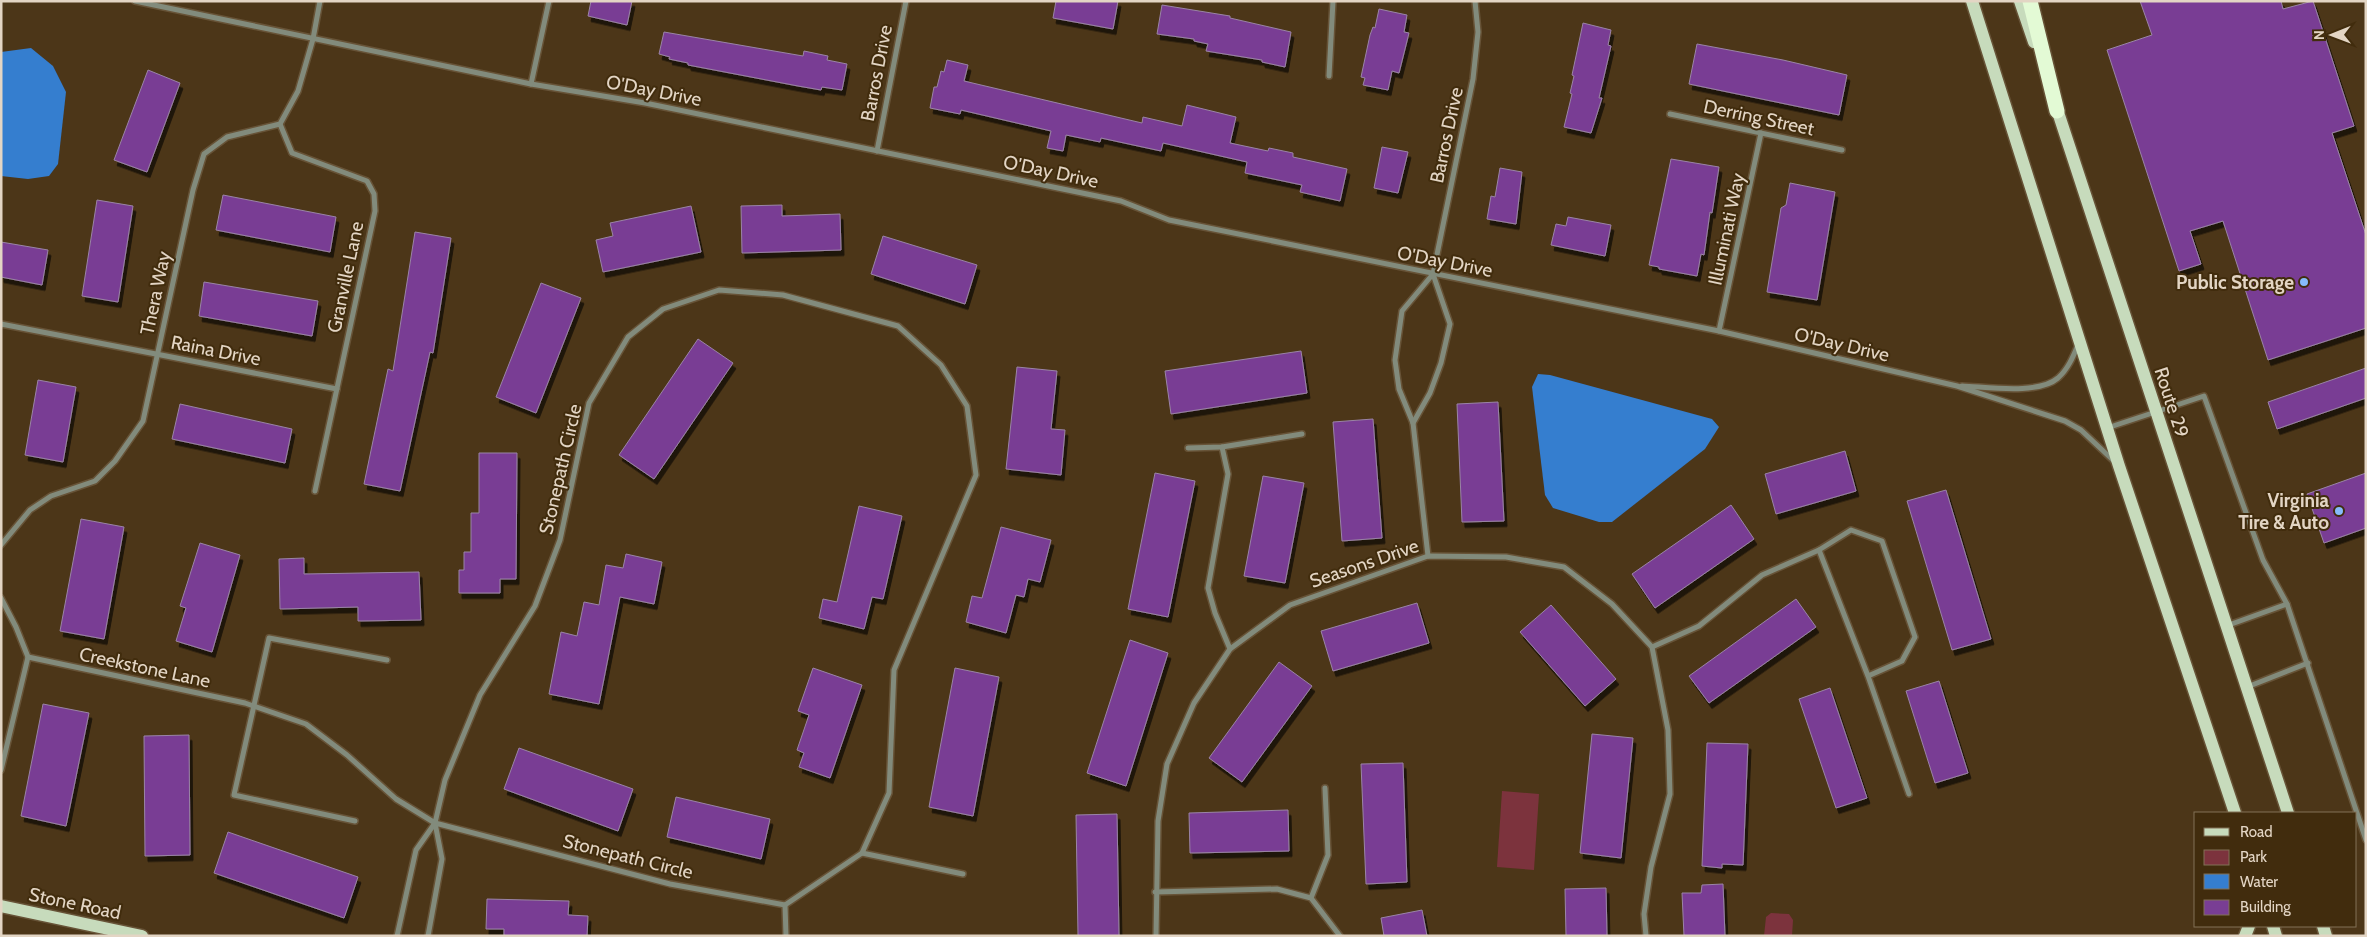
<svg xmlns="http://www.w3.org/2000/svg" width="2367" height="937" viewBox="0 0 2367 937" font-family="Cabin,sans-serif">
<defs>
<filter id="shadow"><feDropShadow dx="3" dy="5.5" stdDeviation="0" flood-color="#0009"/></filter>
</defs>
<rect width="100%" height="100%" fill="#4c3618"/>
<g fill="#7c333d">
<path d="M 1502,791 L 1539,794 L 1534,870 L 1497,867 Z"/>
<path d="M 1771,913 L 1789,914 L 1793,920 L 1792,936 L 1764,936 L 1766,917 Z"/>
</g>
<g fill="#357ecf">
<path d="M 31,48 L 53,66 L 66,92 L 58,164 L 49,176 L 28,179 L 1,176 L 1,52 Z"/>
<path d="M 1538,374 L 1550,375 L 1712,419 L 1719,427 L 1705,449 L 1612,522 L 1599,522 L 1553,508 L 1545,495 L 1532,387 Z"/>
</g>
<g fill="#793e94" stroke="#9a84a6" filter="url(#shadow)">
<path d="M 591,1 L 632,1 L 627,25 L 588,16 Z"/>
<path d="M 1056,1 L 1118,1 L 1113,29 L 1053,18 Z"/>
<path d="M 2140,1 L 2281,1 L 2283,9 L 2313,1 L 2354,126 L 2332,133 L 2366,235 L 2366,328 L 2268,360 L 2223,221 L 2190,231 L 2201,264 L 2179,271 L 2107,50 L 2152,35 Z"/>
<path d="M 1162,5 L 1230,16 L 1230,18 L 1291,32 L 1285,67 L 1262,62 L 1262,60 L 1206,51 L 1208,44 L 1194,41 L 1194,39 L 1157,34 Z"/>
<path d="M 1379,9 L 1407,15 L 1404,32 L 1409,33 L 1399,73 L 1392,71 L 1388,90 L 1363,85 L 1365,78 L 1361,77 L 1370,35 L 1373,27 L 1375,28 Z"/>
<path d="M 1583,23 L 1611,30 L 1608,45 L 1611,46 L 1599,98 L 1602,98 L 1591,133 L 1564,127 L 1572,94 L 1570,93 L 1574,76 L 1572,75 Z"/>
<path d="M 664,32 L 803,56 L 804,51 L 828,56 L 827,60 L 847,64 L 842,90 L 822,87 L 821,90 L 798,86 L 688,65 L 688,63 L 669,59 L 670,57 L 659,54 Z"/>
<path d="M 1697,44 L 1783,60 L 1847,75 L 1839,115 L 1689,84 Z"/>
<path d="M 947,60 L 968,65 L 964,81 L 1142,123 L 1143,117 L 1182,126 L 1187,105 L 1236,117 L 1230,143 L 1268,151 L 1269,148 L 1293,153 L 1293,157 L 1347,169 L 1340,201 L 1300,192 L 1302,185 L 1245,173 L 1247,162 L 1163,143 L 1161,151 L 1101,138 L 1100,142 L 1066,135 L 1063,151 L 1047,148 L 1051,131 L 961,110 L 960,114 L 930,108 L 934,87 L 937,87 L 941,71 L 944,72 Z"/>
<path d="M 148,70 L 180,83 L 147,172 L 114,160 Z"/>
<path d="M 1382,147 L 1408,152 L 1398,193 L 1374,188 Z"/>
<path d="M 1671,159 L 1719,167 L 1712,213 L 1710,212 L 1704,255 L 1701,254 L 1697,276 L 1659,269 L 1659,267 L 1649,265 Z"/>
<path d="M 1500,168 L 1522,172 L 1516,224 L 1487,219 L 1491,196 L 1495,197 Z"/>
<path d="M 1790,183 L 1835,192 L 1817,300 L 1767,292 L 1781,208 L 1786,205 Z"/>
<path d="M 223,195 L 336,217 L 330,252 L 216,230 Z"/>
<path d="M 97,200 L 133,206 L 118,302 L 82,296 Z"/>
<path d="M 782,205 L 782,216 L 840,214 L 841,250 L 742,253 L 741,206 Z"/>
<path d="M 691,206 L 701,252 L 603,272 L 596,240 L 613,236 L 610,223 Z"/>
<path d="M 1568,217 L 1611,225 L 1605,256 L 1551,245 L 1556,224 L 1566,226 Z"/>
<path d="M 415,232 L 451,238 L 433,353 L 430,352 L 400,491 L 364,484 L 388,369 L 393,371 Z"/>
<path d="M 883,236 L 977,265 L 965,304 L 871,274 Z"/>
<path d="M 1,242 L 48,250 L 42,285 L 1,277 Z"/>
<path d="M 204,282 L 318,301 L 312,336 L 199,316 Z"/>
<path d="M 541,283 L 581,298 L 536,413 L 496,397 Z"/>
<path d="M 698,339 L 733,363 L 654,479 L 619,455 Z"/>
<path d="M 1301,351 L 1307,393 L 1171,414 L 1165,371 Z"/>
<path d="M 1017,367 L 1057,371 L 1051,429 L 1065,430 L 1061,475 L 1006,469 Z"/>
<path d="M 2366,368 L 2366,398 L 2277,429 L 2268,402 Z"/>
<path d="M 38,380 L 76,387 L 63,462 L 25,455 Z"/>
<path d="M 1498,402 L 1504,521 L 1462,522 L 1457,404 Z"/>
<path d="M 180,404 L 292,429 L 285,463 L 172,439 Z"/>
<path d="M 1373,419 L 1382,538 L 1342,541 L 1333,422 Z"/>
<path d="M 1845,451 L 1856,491 L 1776,514 L 1765,474 Z"/>
<path d="M 479,453 L 517,453 L 516,579 L 500,579 L 500,593 L 459,593 L 459,570 L 464,570 L 464,552 L 471,552 L 471,513 L 479,513 Z"/>
<path d="M 1155,473 L 1195,481 L 1168,617 L 1128,609 Z"/>
<path d="M 2366,473 L 2366,528 L 2324,543 L 2307,494 Z"/>
<path d="M 1263,476 L 1304,483 L 1285,583 L 1244,576 Z"/>
<path d="M 1946,490 L 1991,639 L 1952,650 L 1907,501 Z"/>
<path d="M 1731,505 L 1754,539 L 1655,608 L 1632,574 Z"/>
<path d="M 859,506 L 902,516 L 883,599 L 872,597 L 864,629 L 819,618 L 823,599 L 837,602 Z"/>
<path d="M 81,519 L 124,527 L 104,639 L 60,631 Z"/>
<path d="M 1001,527 L 1051,540 L 1040,582 L 1028,579 L 1024,597 L 1016,595 L 1006,633 L 966,622 L 972,596 L 982,598 Z"/>
<path d="M 200,543 L 240,555 L 212,652 L 176,641 L 186,608 L 180,606 Z"/>
<path d="M 626,554 L 662,562 L 654,604 L 620,597 L 599,704 L 549,694 L 561,632 L 577,636 L 584,602 L 599,605 L 606,565 L 623,568 Z"/>
<path d="M 304,558 L 304,574 L 419,572 L 421,620 L 358,621 L 358,607 L 280,609 L 279,559 Z"/>
<path d="M 1796,599 L 1816,627 L 1709,703 L 1689,676 Z"/>
<path d="M 1417,603 L 1429,643 L 1333,671 L 1321,631 Z"/>
<path d="M 1551,605 L 1616,679 L 1585,706 L 1520,632 Z"/>
<path d="M 1130,640 L 1168,653 L 1126,786 L 1087,773 Z"/>
<path d="M 1279,662 L 1312,686 L 1242,782 L 1209,758 Z"/>
<path d="M 813,668 L 862,685 L 830,778 L 799,767 L 804,753 L 797,750 L 809,715 L 798,711 Z"/>
<path d="M 955,668 L 999,677 L 973,816 L 929,807 Z"/>
<path d="M 1939,681 L 1968,773 L 1935,783 L 1906,691 Z"/>
<path d="M 1830,688 L 1867,798 L 1836,808 L 1799,699 Z"/>
<path d="M 43,704 L 89,713 L 66,826 L 21,816 Z"/>
<path d="M 1592,734 L 1633,738 L 1621,858 L 1580,853 Z"/>
<path d="M 189,735 L 190,855 L 145,856 L 144,736 Z"/>
<path d="M 1707,743 L 1748,744 L 1743,865 L 1722,864 L 1722,868 L 1702,866 Z"/>
<path d="M 519,748 L 633,789 L 618,831 L 504,789 Z"/>
<path d="M 1403,763 L 1407,882 L 1366,884 L 1361,764 Z"/>
<path d="M 676,797 L 770,819 L 761,859 L 667,837 Z"/>
<path d="M 1288,810 L 1289,851 L 1190,853 L 1189,813 Z"/>
<path d="M 1117,814 L 1119,936 L 1078,936 L 1076,815 Z"/>
<path d="M 228,832 L 358,877 L 344,918 L 214,873 Z"/>
<path d="M 1723,884 L 1725,936 L 1684,936 L 1682,893 L 1701,893 L 1702,885 Z"/>
<path d="M 1606,888 L 1607,936 L 1566,936 L 1565,889 Z"/>
<path d="M 487,899 L 569,901 L 568,915 L 588,916 L 587,936 L 504,936 L 504,929 L 486,929 Z"/>
<path d="M 1422,910 L 1427,936 L 1384,936 L 1381,918 Z"/>
</g>
<g fill="none" stroke-linecap="round" stroke-linejoin="round">
<g stroke="#675337" stroke-width="8">
<g id="minor">
<path d="M 135,1 L 531,84 L 645,103 L 1121,201 L 1169,220 L 1719,331 L 1957,386 L 2065,421 L 2081,430 L 2115,462"/>
<path d="M 1329,76 L 1333,1"/>
<path d="M 531,84 L 549,1"/>
<path d="M 1670,114 L 1842,150"/>
<path d="M 280,124 L 292,153 L 367,181 L 374,194 L 375,211 L 315,491"/>
<path d="M 877,151 L 906,1"/>
<path d="M 1,324 L 337,389"/>
<path d="M 1719,331 L 1761,133"/>
<path d="M 1962,386 C 1988,387 2038,395 2058,378 C 2068,369 2073,357 2078,345"/>
<path d="M 1413,423 L 1430,393 L 1441,363 L 1450,324 L 1433,274"/>
<path d="M 2107,428 L 2204,396 L 2263,560 L 2287,604 L 2366,840"/>
<path d="M 1222,447 L 1228,474 L 1208,588 L 1215,613 L 1230,649"/>
<path d="M 1188,448 L 1222,447 L 1302,434"/>
<path d="M 1,545 L 30,510 L 51,496 L 95,481 L 115,461 L 143,421 L 193,190 L 204,154 L 227,137 L 280,124 L 298,91 L 313,39 L 320,1"/>
<path d="M 1428,556 L 1413,423 L 1399,389 L 1395,360 L 1402,311 L 1433,274 L 1473,79 L 1478,32 L 1475,1"/>
<path d="M 1,598 L 16,627 L 28,657 L 1,770"/>
<path d="M 2226,626 L 2287,604"/>
<path d="M 1652,647 L 1699,626 L 1762,575 L 1819,550"/>
<path d="M 28,657 L 245,703 L 306,724 L 347,755 L 396,799 L 435,823 L 670,884 L 785,905 L 862,853 L 889,793 L 894,670 L 976,475 L 967,406 L 941,365 L 898,326 L 783,295 L 719,290 L 663,309 L 628,337 L 589,403 L 560,540 L 535,606 L 480,695 L 445,780 L 435,823 L 442,859 L 428,936"/>
<path d="M 1868,676 L 1902,661 L 1915,637 L 1882,541 L 1851,530 L 1819,550 L 1868,676 L 1909,794"/>
<path d="M 2247,687 L 2308,663"/>
<path d="M 355,821 L 234,795 L 269,638 L 387,660"/>
<path d="M 862,853 L 963,874"/>
<path d="M 1155,892 L 1277,889 L 1311,898 L 1340,936"/>
<path d="M 1311,898 L 1328,855 L 1325,788"/>
<path d="M 785,905 L 786,936"/>
<path d="M 397,936 L 416,850 L 435,823"/>
<path d="M 1156,936 L 1158,821 L 1167,764 L 1194,703 L 1230,649 L 1290,605 L 1428,556 L 1506,557 L 1564,567 L 1612,604 L 1652,647 L 1668,730 L 1670,794 L 1651,867 L 1644,914 L 1646,936"/>
</g>
</g>
<g stroke="#675337" stroke-width="15">
<g id="primary">
<path d="M 1972,1 L 2119,466 L 2235,813"/>
<path d="M 2020,1 L 2034,42"/>
<path d="M 2055,103 L 2288,813"/>
<path d="M 1,906 L 142,936"/>
<path d="M 2273,926 L 2276,936"/>
<path d="M 2323,926 L 2326,936"/>
<path d="M 2245,936 L 2249,926"/>
</g>
</g>
<g stroke="#675337" stroke-width="18">
<path id="motorway" d="M 2030,1 L 2057,111"/>
</g>
<use href="#minor" stroke="#828b7c" stroke-width="5"/>
<use href="#primary" stroke="#c7dbbc" stroke-width="12"/>
<use href="#motorway" stroke="#e3fad5" stroke-width="15"/>
</g>
<g fill="#86bbfb" stroke="#412c0d" stroke-width="2">
<circle cx="2304" cy="282" r="5"/>
<circle cx="2339" cy="511" r="5"/>
</g>
<g text-anchor="middle" stroke-width="4" stroke-linejoin="round" paint-order="stroke">
<g font-size="19" fill="#e3d5c4" stroke="#412c0d">
<text transform="translate(876 73) rotate(-79)" y="7">Barros Drive</text>
<text transform="translate(654 90) rotate(11)" y="7">O'Day Drive</text>
<text transform="translate(1759 117) rotate(12)" y="7">Derring Street</text>
<text transform="translate(1446 135) rotate(-78)" y="7">Barros Drive</text>
<text transform="translate(1051 171) rotate(12)" y="7">O'Day Drive</text>
<text transform="translate(1726 229) rotate(-78)" y="7">Illuminati Way</text>
<text transform="translate(1445 261) rotate(11)" y="7">O'Day Drive</text>
<text transform="translate(345 277) rotate(-78)" y="7">Granville Lane</text>
<text transform="translate(155 293) rotate(-78)" y="7">Thera Way</text>
<text transform="translate(1842 344) rotate(13)" y="7">O'Day Drive</text>
<text transform="translate(216 350) rotate(11)" y="7">Raina Drive</text>
<text transform="translate(2172 402) rotate(72)" y="7">Route 29</text>
<text transform="translate(560 469) rotate(-77)" y="7">Stonepath Circle</text>
<text transform="translate(1364 563) rotate(-19)" y="7">Seasons Drive</text>
<text transform="translate(145 667) rotate(12)" y="7">Creekstone Lane</text>
<text transform="translate(628 856) rotate(14)" y="7">Stonepath Circle</text>
<text transform="translate(75 903) rotate(12)" y="7">Stone Road</text>
</g>
<g font-size="19" font-weight="bold" fill="#e3d5c4" stroke="#412c0d" text-anchor="end">
<text x="2294" y="289">Public Storage</text>
<text x="2329" y="507">Virginia<tspan x="2329" dy="22">Tire &amp; Auto</tspan></text>
</g>
</g>
<rect width="2367" height="937" fill="none" stroke="#e3d5c4" stroke-width="5"/>
<rect x="2194" y="812" width="162" height="115" fill="#412c0d" stroke="#827056"/>
<rect x="2204" y="828" width="25" height="8" fill="#c7dbbc" stroke="#827056"/>
<text x="2240" y="837" font-size="15" fill="#e3d5c4">Road</text>
<rect x="2204" y="850" width="25" height="15" fill="#7c333d" stroke="#827056"/>
<text x="2240" y="862" font-size="15" fill="#e3d5c4">Park</text>
<rect x="2204" y="874" width="25" height="15" fill="#357ecf" stroke="#827056"/>
<text x="2240" y="887" font-size="15" fill="#e3d5c4">Water</text>
<rect x="2204" y="900" width="25" height="15" fill="#793e94" stroke="#827056"/>
<text x="2240" y="912" font-size="15" fill="#e3d5c4">Building</text>
<g transform="translate(2332 35) rotate(269)" stroke="#412c0d" stroke-width="4" paint-order="stroke">
<path d="M0-4L9 19L0 12L-9 19Z" fill="#e3d5c4"/>
<text y="-8" font-size="14" font-weight="bold" text-anchor="middle" fill="#e3d5c4">N</text>
</g>
</svg>
